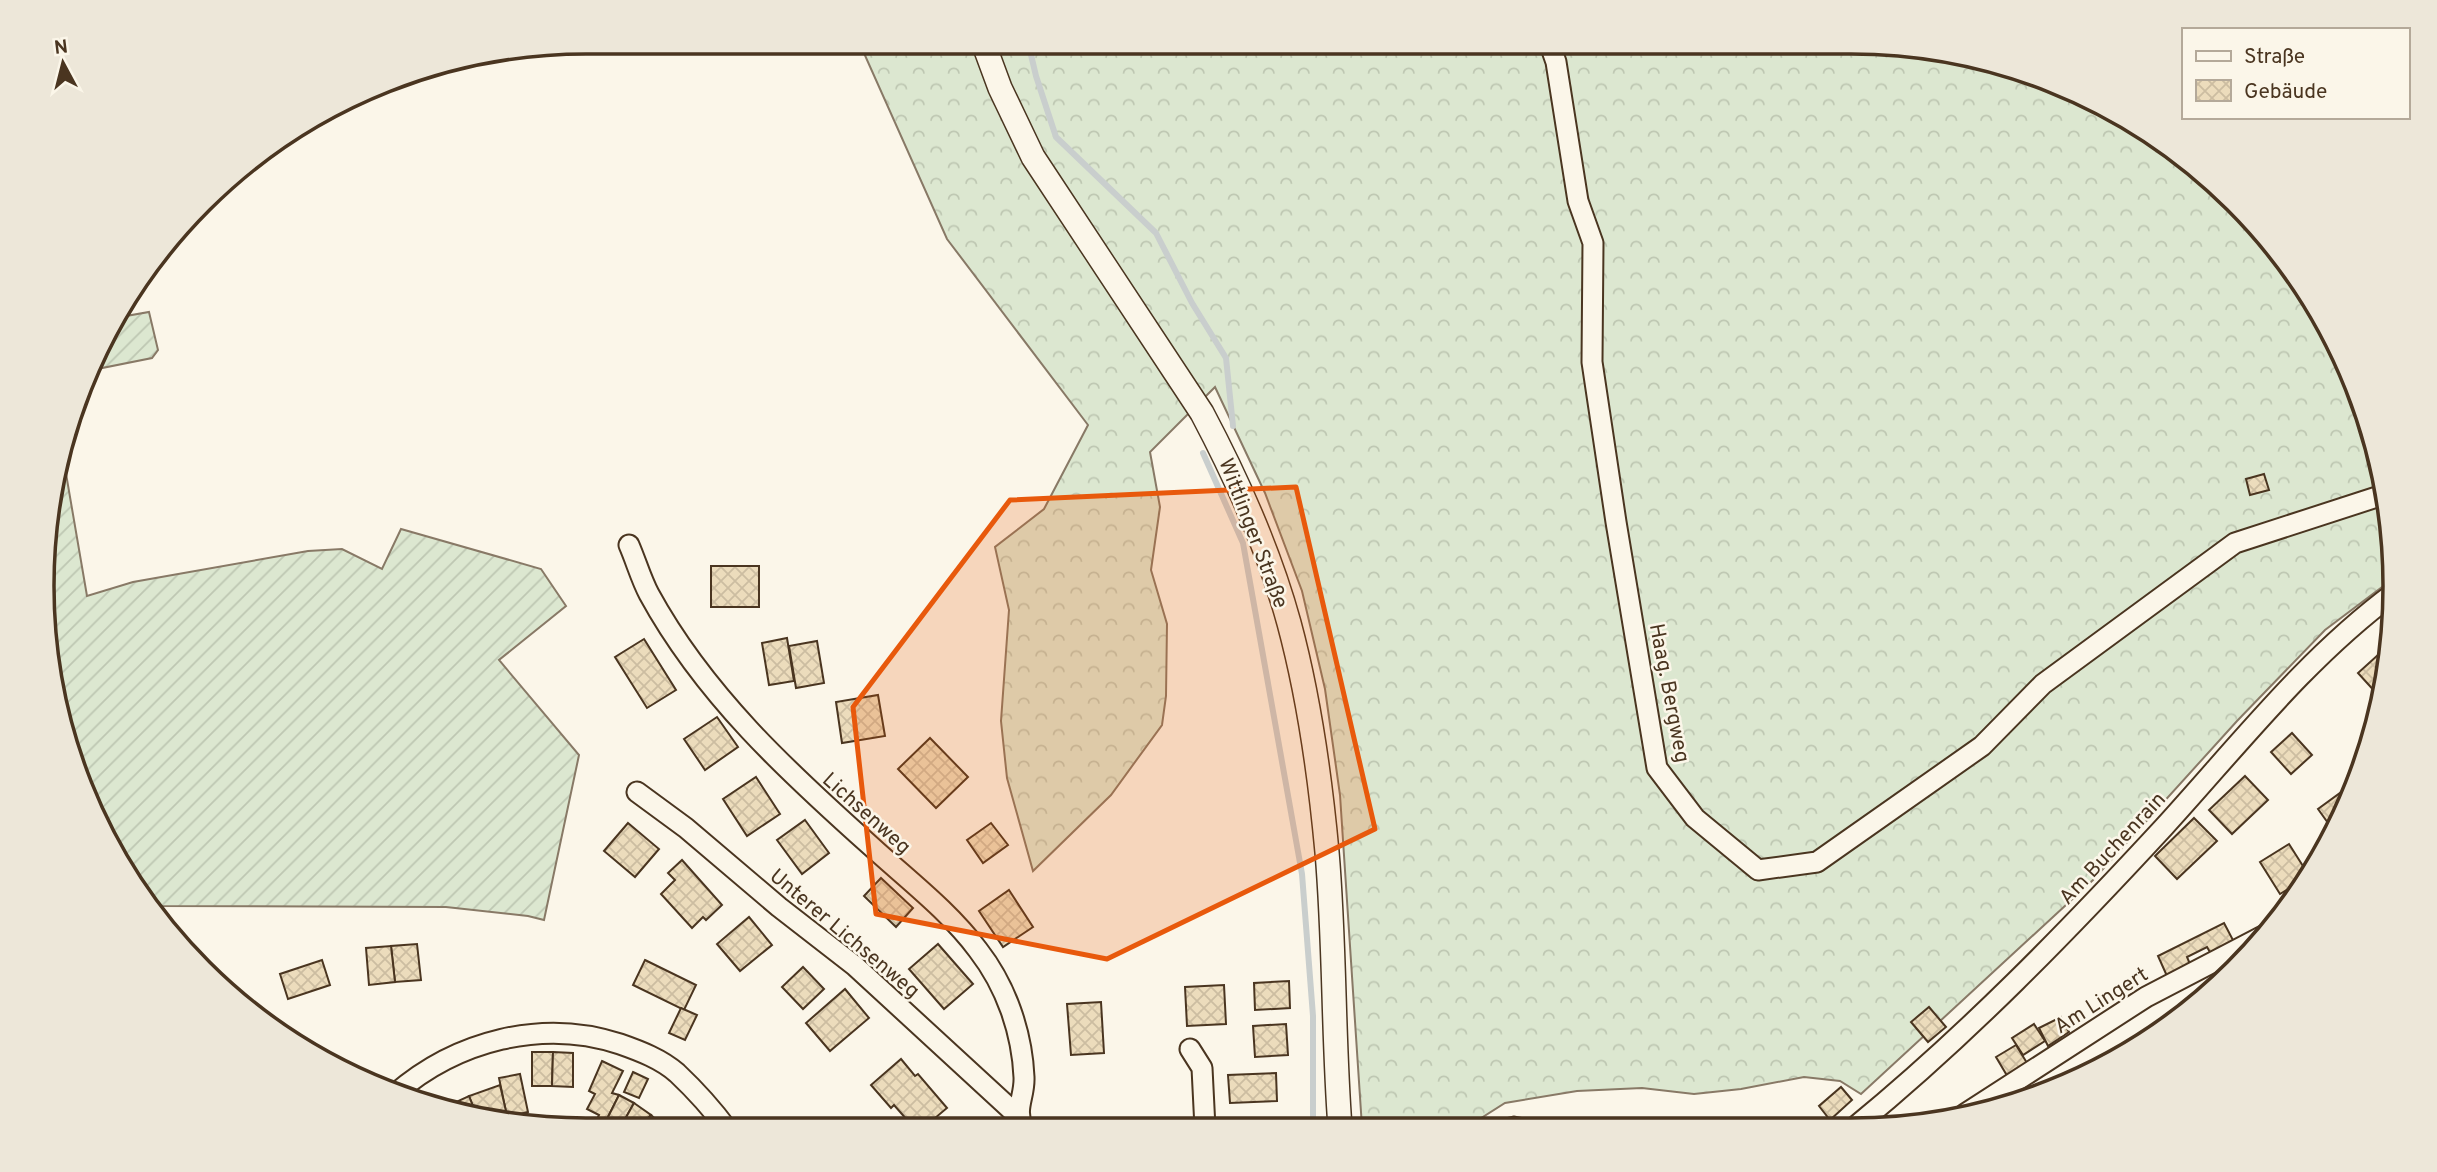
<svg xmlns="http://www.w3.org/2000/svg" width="2437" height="1172" viewBox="0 0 2437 1172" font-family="Overpass,sans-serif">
<defs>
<pattern id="forest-crowns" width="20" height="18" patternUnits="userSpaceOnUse" patternTransform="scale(1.75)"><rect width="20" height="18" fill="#dce7d0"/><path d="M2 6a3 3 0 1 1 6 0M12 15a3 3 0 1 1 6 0" fill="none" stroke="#bec7b2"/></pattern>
<pattern id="garden-furrows" width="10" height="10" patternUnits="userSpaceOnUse" patternTransform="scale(1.75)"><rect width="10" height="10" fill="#dce7d0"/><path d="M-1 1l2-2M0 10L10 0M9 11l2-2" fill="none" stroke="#bec7b2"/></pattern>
<pattern id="building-cross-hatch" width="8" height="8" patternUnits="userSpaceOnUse" patternTransform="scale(1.75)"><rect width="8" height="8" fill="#ecdcbc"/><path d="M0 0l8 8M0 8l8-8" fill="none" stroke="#ccbda1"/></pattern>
</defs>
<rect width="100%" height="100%" fill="#fbf6e9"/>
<path fill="url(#forest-crowns)" stroke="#887966" stroke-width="2" d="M 859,42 L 1851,42 L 1958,53 L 2060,84 L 2154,134 L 2236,202 L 2304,284 L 2354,378 L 2385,480 L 2394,578 L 2325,630 L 2237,721 L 2093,880 L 1861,1094 L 1840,1081 L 1804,1077 L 1741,1089 L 1694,1094 L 1642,1088 L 1577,1091 L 1505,1103 L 1467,1127 L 1362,1127 L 1340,795 L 1325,689 L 1302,591 L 1265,493 L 1215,387 L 1150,452 L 1160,507 L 1151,570 L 1167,624 L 1166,696 L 1162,725 L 1111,795 L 1033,871 L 1007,778 L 1001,721 L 1009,610 L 995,547 L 1044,509 L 1088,425 L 947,239 Z"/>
<g fill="url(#garden-furrows)" stroke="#887966" stroke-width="2">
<path d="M 149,312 L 158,350 L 152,358 L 87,371 L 115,318 Z"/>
<path d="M 64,462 L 87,596 L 133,582 L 308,551 L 342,549 L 382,569 L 401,529 L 541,569 L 566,606 L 499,660 L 579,755 L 544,920 L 528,916 L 446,907 L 155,906 L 98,827 L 47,657 L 53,479 L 58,463 Z"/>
</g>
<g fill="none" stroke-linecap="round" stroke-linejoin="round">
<g stroke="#c9cecd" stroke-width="6">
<path d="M 1028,42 L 1036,76 L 1056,137 L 1156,233 L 1192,303 L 1226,358 L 1233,426"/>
<path d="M 1203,453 L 1243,543 L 1302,874 L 1313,1016 L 1313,1127"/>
</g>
</g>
<g fill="url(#building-cross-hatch)" stroke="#4a3520" stroke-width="2">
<path d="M 2264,474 L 2269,490 L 2250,495 L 2246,479 Z"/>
<rect x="711" y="566" width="48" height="41"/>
<path d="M 787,638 L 794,681 L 769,685 L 762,643 Z"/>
<path d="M 644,639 L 676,690 L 647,708 L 615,657 Z"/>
<path d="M 817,641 L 824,683 L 796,688 L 789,646 Z"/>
<path d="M 2389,645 L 2385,688 L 2378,695 L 2358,673 Z"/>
<path d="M 878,695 L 885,736 L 842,743 L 836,702 Z"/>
<path d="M 717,717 L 738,747 L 705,770 L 684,739 Z"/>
<path d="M 2292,733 L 2312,755 L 2291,774 L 2271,752 Z"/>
<path d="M 930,738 L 968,777 L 936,808 L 898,769 Z"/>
<path d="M 2245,776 L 2268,800 L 2232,834 L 2209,810 Z"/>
<path d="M 756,777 L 780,814 L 747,836 L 723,799 Z"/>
<path d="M 2340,793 L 2348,804 L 2333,830 L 2318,809 Z"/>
<path d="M 2194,818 L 2217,841 L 2177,879 L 2155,856 Z"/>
<path d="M 805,820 L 829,853 L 802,874 L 777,840 Z"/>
<path d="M 628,823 L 659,849 L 635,877 L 604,851 Z"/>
<path d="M 991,823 L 1008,845 L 983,863 L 967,840 Z"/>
<path d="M 2289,844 L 2308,874 L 2305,879 L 2280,894 L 2260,862 Z"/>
<path d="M 682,860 L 722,905 L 706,920 L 703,917 L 692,928 L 661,894 L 675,880 L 668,873 Z"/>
<path d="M 881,878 L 913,908 L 896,927 L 864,896 Z"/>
<path d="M 1009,890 L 1033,927 L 1003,947 L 979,911 Z"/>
<path d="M 749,917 L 772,945 L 740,971 L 717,944 Z"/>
<path d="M 2224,923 L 2234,942 L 2211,954 L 2207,947 L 2187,957 L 2190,964 L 2167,976 L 2158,956 Z"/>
<path d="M 417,944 L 421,980 L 395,982 L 391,946 Z"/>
<path d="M 938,944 L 973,984 L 944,1009 L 909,969 Z"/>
<path d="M 391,946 L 395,982 L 369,985 L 366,948 Z"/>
<path d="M 322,960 L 330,985 L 288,999 L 280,974 Z"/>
<path d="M 645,960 L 696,985 L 684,1010 L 633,985 Z"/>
<path d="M 803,967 L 824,989 L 803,1009 L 782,987 Z"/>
<path d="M 1289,981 L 1290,1008 L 1255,1010 L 1254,983 Z"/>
<path d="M 1224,985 L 1226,1024 L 1187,1026 L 1185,987 Z"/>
<path d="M 845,989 L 869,1018 L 830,1051 L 806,1023 Z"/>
<path d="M 1101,1002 L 1104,1053 L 1071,1055 L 1067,1004 Z"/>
<path d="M 1929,1007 L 1946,1027 L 1928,1042 L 1911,1022 Z"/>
<path d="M 681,1008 L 697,1015 L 685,1040 L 669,1033 Z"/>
<path d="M 2061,1017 L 2069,1032 L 2048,1046 L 2039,1028 Z"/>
<path d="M 1286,1024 L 1288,1055 L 1255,1057 L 1253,1026 Z"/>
<path d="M 2034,1024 L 2045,1041 L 2023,1055 L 2012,1038 Z"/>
<path d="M 2016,1045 L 2027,1063 L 2009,1079 L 1996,1057 Z"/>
<path d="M 532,1052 L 553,1052 L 552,1086 L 532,1086 Z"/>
<path d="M 553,1052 L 573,1053 L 573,1087 L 552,1086 Z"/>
<path d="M 901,1059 L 915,1076 L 918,1074 L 947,1108 L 922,1129 L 915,1129 L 894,1105 L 891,1108 L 871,1085 Z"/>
<path d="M 602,1061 L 623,1071 L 612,1093 L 619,1095 L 603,1127 L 595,1123 L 599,1115 L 587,1109 L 595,1094 L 589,1091 Z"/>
<path d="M 633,1072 L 648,1079 L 639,1098 L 624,1092 Z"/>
<path d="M 1276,1073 L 1277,1101 L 1230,1103 L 1228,1075 Z"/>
<path d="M 520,1074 L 528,1112 L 507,1117 L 499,1078 Z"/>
<path d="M 500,1085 L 508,1120 L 503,1122 L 478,1119 L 469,1096 Z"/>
<path d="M 1841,1087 L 1852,1100 L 1830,1120 L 1819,1106 Z"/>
<path d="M 619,1095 L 634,1103 L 619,1130 L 607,1130 L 603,1127 Z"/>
<path d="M 469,1096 L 478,1119 L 443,1108 Z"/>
<path d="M 634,1103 L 651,1115 L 638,1130 L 619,1130 Z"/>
<path d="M 651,1115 L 665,1128 L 638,1130 Z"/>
</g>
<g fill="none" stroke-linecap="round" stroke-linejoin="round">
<g stroke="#4a3520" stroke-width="13">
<path id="service" d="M 1493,1127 L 1514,1122 L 1538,1127"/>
</g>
<g stroke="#4a3520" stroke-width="23">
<g id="minor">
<path d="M 1549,42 L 1556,62 L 1578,201 L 1593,243 L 1592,362 L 1616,522 L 1657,768 L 1695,818 L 1758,870 L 1817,862 L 1982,746 L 2043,684 L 2235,543 L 2386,494"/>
<path d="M 629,545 C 636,561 641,579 649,594 C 704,695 788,772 872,847 C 908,880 949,911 978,950 C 1006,986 1022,1032 1024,1077 C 1025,1097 1014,1108 1023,1128"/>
<path d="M 637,792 L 686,828 L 779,907 L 855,966 L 1018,1116"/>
<path d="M 1190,1049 L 1202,1068 L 1205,1128"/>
<path d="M 395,1094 C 456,1041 542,1018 620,1044 C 640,1051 661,1059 677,1073 C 695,1090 713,1110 727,1129"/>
<path d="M 1965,1114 L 2146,997 L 2265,935"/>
<path d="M 1856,1126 C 1967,1035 2067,932 2164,827 C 2237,747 2306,658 2394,593"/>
</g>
</g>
<g stroke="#4a3520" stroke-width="26">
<path id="tertiary" d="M 983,42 L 1000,88 L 1033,157 L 1202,413 C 1237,479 1269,550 1289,623 C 1309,697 1320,776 1327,852 C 1335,944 1333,1036 1340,1127"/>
</g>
<use href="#service" stroke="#fbf6e9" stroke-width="10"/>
<use href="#minor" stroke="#fbf6e9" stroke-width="19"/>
<use href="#tertiary" stroke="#fbf6e9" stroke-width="23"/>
</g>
<path fill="#e8590c" fill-opacity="0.2" stroke="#e8590c" stroke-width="5" stroke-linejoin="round" d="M 1296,487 L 1375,829 L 1107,959 L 876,914 L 853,707 L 1010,500 Z"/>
<g text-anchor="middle" stroke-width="5" stroke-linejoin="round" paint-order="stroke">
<g font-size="21" fill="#4a3520" stroke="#fbf6e9">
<text transform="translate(1254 533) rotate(69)" y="7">Wittlinger Straße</text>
<text transform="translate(1670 693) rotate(79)" y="7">Haag. Bergweg</text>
<text transform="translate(867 813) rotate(42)" y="7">Lichsenweg</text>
<text transform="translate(2112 848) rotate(-47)" y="7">Am Buchenrain</text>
<text transform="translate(845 933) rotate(40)" y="7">Unterer Lichsenweg</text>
<text transform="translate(2101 1000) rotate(-32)" y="7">Am Lingert</text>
</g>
</g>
<path d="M0 0H2437V1172H0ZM586 54H1851A532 532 0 0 1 2383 586V586A532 532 0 0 1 1851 1118H586A532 532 0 0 1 54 586V586A532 532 0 0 1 586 54Z" fill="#ede7d9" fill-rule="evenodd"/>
<path fill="none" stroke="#4a3520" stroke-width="3.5" d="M586 54H1851A532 532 0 0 1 2383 586V586A532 532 0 0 1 1851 1118H586A532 532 0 0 1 54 586V586A532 532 0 0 1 586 54Z"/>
<rect x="2182" y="28" width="228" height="91" fill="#fbf6e9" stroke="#b4a999" stroke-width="2"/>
<rect x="2196" y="51" width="35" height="10" fill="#fbf6e9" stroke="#b4a999" stroke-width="2"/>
<text x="2244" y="63" font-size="21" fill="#4a3520">Straße</text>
<rect x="2196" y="80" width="35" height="21" fill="url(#building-cross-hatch)" stroke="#b4a999" stroke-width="2"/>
<text x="2244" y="98" font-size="21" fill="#4a3520">Gebäude</text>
<g transform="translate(63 63) rotate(353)" stroke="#fbf6e9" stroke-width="5" paint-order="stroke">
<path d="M0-5L12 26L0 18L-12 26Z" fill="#4a3520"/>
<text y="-10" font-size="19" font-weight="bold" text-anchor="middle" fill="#4a3520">N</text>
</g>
</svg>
